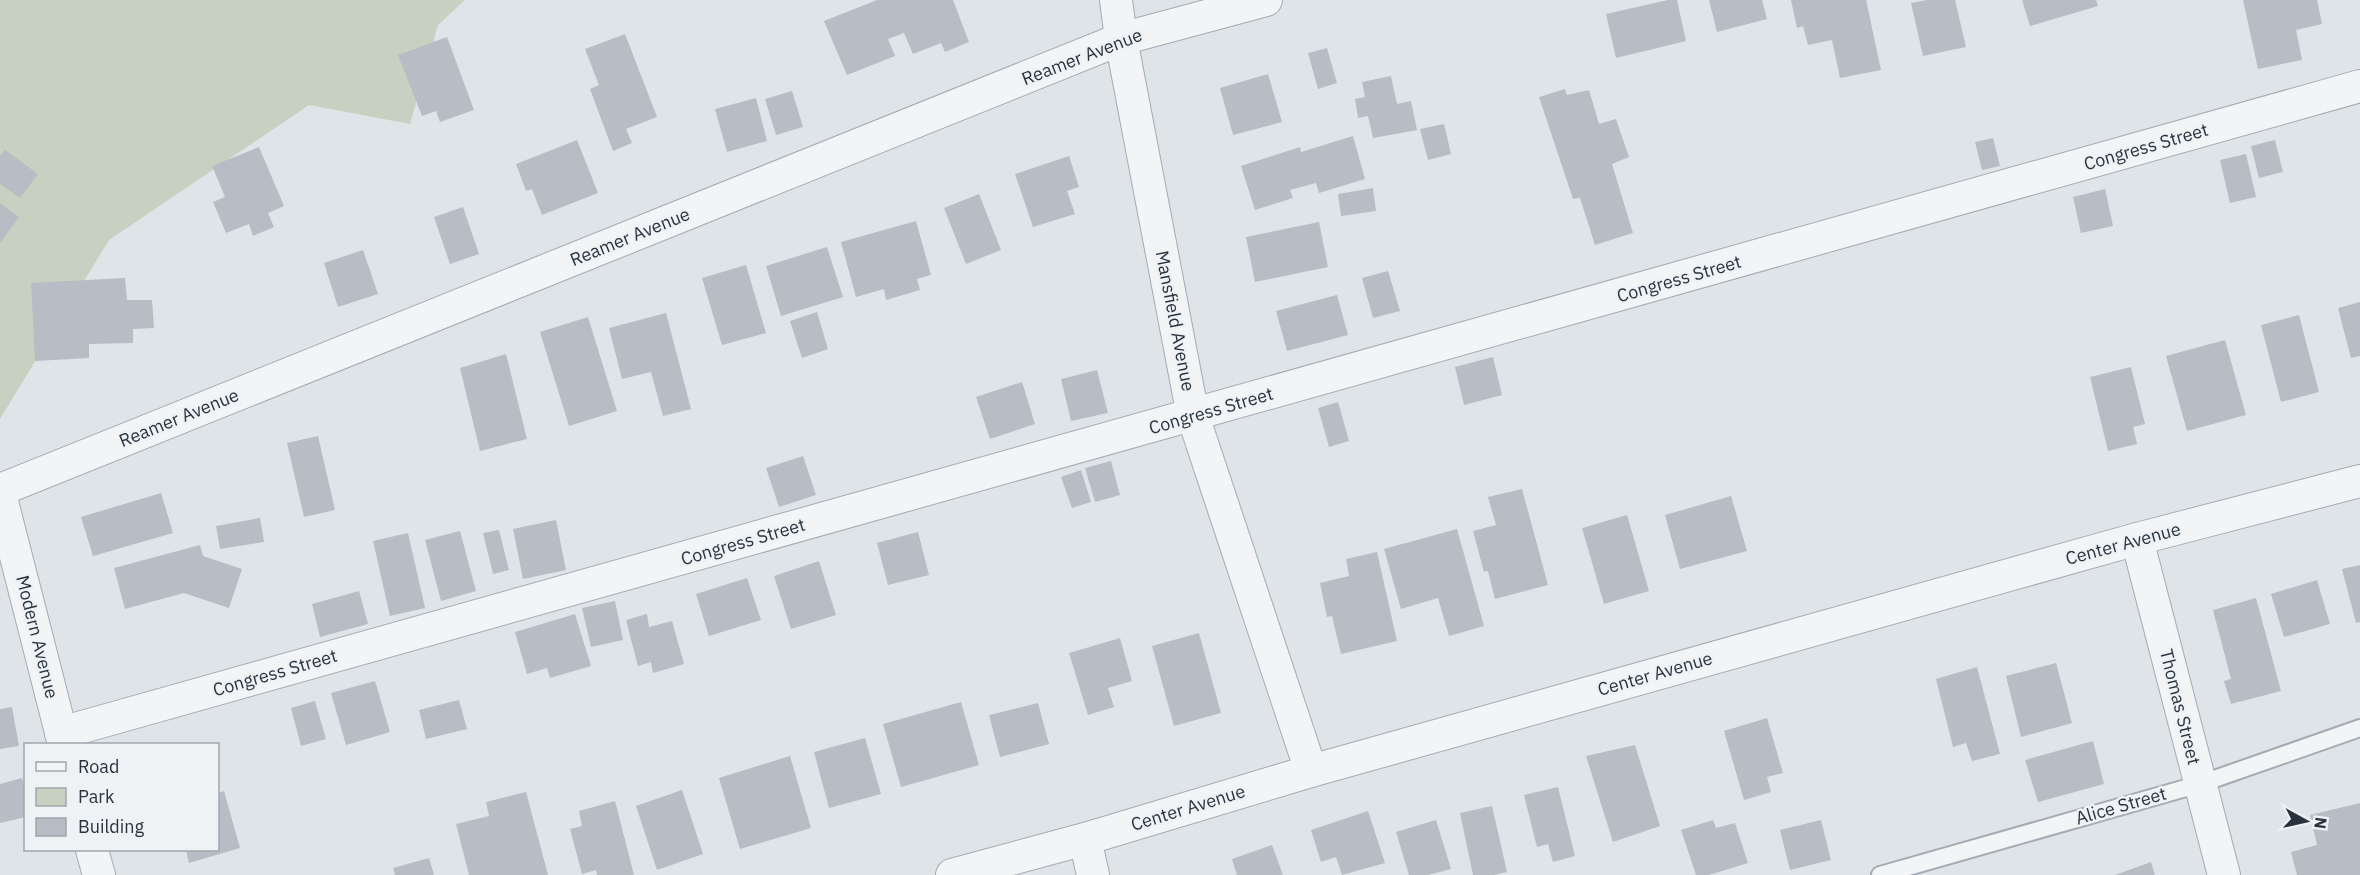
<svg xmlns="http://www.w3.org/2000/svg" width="2360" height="875" viewBox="0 0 2360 875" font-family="'IBM Plex Sans',sans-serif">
<rect width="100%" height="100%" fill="#dfe4e8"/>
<path fill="#c7d1c1" d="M 0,0 L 465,0 L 438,25 L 410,124 L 309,105 L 109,240 L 0,419 Z"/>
<g fill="#b7bdc4">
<path d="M 877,0 L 953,0 L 969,42 L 945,52 L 941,43 L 913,54 L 904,33 L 888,39 L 895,56 L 847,75 L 824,21 Z"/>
<path d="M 1668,0 L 1677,0 L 1686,41 L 1616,58 L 1606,14 Z"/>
<path d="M 1709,0 L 1762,0 L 1767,19 L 1717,32 Z"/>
<path d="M 1791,0 L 1866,0 L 1881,70 L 1840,78 L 1832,40 L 1808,45 L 1803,26 L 1797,28 Z"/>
<path d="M 1927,0 L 1955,0 L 1966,47 L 1923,56 L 1911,3 Z"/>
<path d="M 2022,0 L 2096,0 L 2098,6 L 2030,26 Z"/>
<path d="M 2243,0 L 2317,0 L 2322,24 L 2296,30 L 2302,60 L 2258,69 Z"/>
<path d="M 625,34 L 657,117 L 626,129 L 632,143 L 613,151 L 590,89 L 599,85 L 585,49 Z"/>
<path d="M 447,37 L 474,110 L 440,122 L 436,111 L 422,116 L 398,55 Z"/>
<path d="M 1327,48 L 1337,83 L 1318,89 L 1308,53 Z"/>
<path d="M 1268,74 L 1282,122 L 1233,135 L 1220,88 Z"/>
<path d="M 1391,76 L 1397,104 L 1411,101 L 1417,130 L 1373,138 L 1368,116 L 1358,118 L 1355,99 L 1365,97 L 1362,82 Z"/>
<path d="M 1565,89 L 1567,95 L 1589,90 L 1599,124 L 1616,119 L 1629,157 L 1612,164 L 1633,233 L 1595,245 L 1580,198 L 1573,199 L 1539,97 Z"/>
<path d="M 792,91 L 803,127 L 776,135 L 765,99 Z"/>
<path d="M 756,98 L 767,141 L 727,152 L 715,109 Z"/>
<path d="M 1444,124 L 1451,154 L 1428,160 L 1420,129 Z"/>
<path d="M 1353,136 L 1365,179 L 1319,193 L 1316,183 L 1290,190 L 1293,198 L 1255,210 L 1241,166 L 1300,147 L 1301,152 Z"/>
<path d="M 1993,138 L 2000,166 L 1982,170 L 1975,142 Z"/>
<path d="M 577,140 L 598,193 L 542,215 L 532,189 L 526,191 L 516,164 Z"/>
<path d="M 2275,140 L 2283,172 L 2259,178 L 2251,146 Z"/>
<path d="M 259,147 L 284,206 L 268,213 L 274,227 L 253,236 L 249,224 L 226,233 L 213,202 L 225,197 L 212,166 Z"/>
<path d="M 5,150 L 38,174 L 20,198 L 0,184 L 0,156 Z"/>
<path d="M 2246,154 L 2256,197 L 2230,203 L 2220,160 Z"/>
<path d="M 1069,156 L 1079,187 L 1067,191 L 1075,214 L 1033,227 L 1015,174 Z"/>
<path d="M 1373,188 L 1376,211 L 1341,216 L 1338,194 Z"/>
<path d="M 2105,189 L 2113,226 L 2081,233 L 2073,197 Z"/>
<path d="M 979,194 L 1001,250 L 966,264 L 944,208 Z"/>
<path d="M 0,203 L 19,217 L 0,243 Z"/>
<path d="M 463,207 L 479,254 L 450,264 L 434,217 Z"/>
<path d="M 916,221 L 931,275 L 917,279 L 920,290 L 886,300 L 884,289 L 856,297 L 841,242 Z"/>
<path d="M 1319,222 L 1328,267 L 1255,282 L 1246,237 Z"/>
<path d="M 827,247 L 843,297 L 781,316 L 766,266 Z"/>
<path d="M 363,250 L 378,294 L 338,307 L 324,263 Z"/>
<path d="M 746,265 L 766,333 L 722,345 L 702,278 Z"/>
<path d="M 1388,271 L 1400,311 L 1373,318 L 1362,278 Z"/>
<path d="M 125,278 L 127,300 L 152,300 L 154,328 L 133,329 L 133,343 L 89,344 L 89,358 L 35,361 L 31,283 Z"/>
<path d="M 1337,295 L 1348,335 L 1287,351 L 1276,311 Z"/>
<path d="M 2360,302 L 2360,356 L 2351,358 L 2338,308 Z"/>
<path d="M 817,312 L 828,349 L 802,358 L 790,321 Z"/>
<path d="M 666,313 L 691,409 L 663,416 L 651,372 L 622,379 L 609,328 Z"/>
<path d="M 2299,315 L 2319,392 L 2281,402 L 2261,325 Z"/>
<path d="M 588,317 L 617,411 L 569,426 L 540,332 Z"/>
<path d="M 2225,340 L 2246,415 L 2187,431 L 2166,356 Z"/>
<path d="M 506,354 L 527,439 L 480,451 L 460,368 Z"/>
<path d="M 1493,357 L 1502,395 L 1464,405 L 1455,367 Z"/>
<path d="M 2131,367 L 2145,424 L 2133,427 L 2137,444 L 2108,451 L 2090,377 Z"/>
<path d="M 1097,370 L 1108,413 L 1071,421 L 1061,379 Z"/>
<path d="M 1022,382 L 1035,424 L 990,439 L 976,397 Z"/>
<path d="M 1338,402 L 1349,441 L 1329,447 L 1318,408 Z"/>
<path d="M 318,436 L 335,510 L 304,517 L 287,443 Z"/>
<path d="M 803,456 L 816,495 L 779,507 L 766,468 Z"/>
<path d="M 1111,461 L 1120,495 L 1095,502 L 1085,468 Z"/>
<path d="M 1081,470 L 1091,502 L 1072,508 L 1061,477 Z"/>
<path d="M 1522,489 L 1548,585 L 1495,599 L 1488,571 L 1484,572 L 1473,531 L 1496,525 L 1488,497 Z"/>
<path d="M 161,493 L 173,533 L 93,556 L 81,517 Z"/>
<path d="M 1731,496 L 1747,551 L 1680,569 L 1665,515 Z"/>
<path d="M 1627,515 L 1649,591 L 1604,604 L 1582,528 Z"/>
<path d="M 260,518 L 264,542 L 220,549 L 216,526 Z"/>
<path d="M 556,520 L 566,570 L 523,579 L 513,529 Z"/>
<path d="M 1457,529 L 1484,626 L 1449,636 L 1438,598 L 1401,609 L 1384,549 Z"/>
<path d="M 499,530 L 509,570 L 493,574 L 483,533 Z"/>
<path d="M 460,531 L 476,591 L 441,601 L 425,540 Z"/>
<path d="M 918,532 L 929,575 L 888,585 L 877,543 Z"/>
<path d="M 408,533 L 425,608 L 390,616 L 373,541 Z"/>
<path d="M 200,545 L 203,556 L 242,569 L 229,608 L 184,593 L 125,609 L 114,568 Z"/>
<path d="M 1377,552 L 1397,641 L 1341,654 L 1332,616 L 1327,617 L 1320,583 L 1349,576 L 1346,559 Z"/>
<path d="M 819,561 L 836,615 L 791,629 L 774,576 Z"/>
<path d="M 2360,565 L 2360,622 L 2356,623 L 2342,569 Z"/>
<path d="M 747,578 L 761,620 L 709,636 L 696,594 Z"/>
<path d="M 2317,580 L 2330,624 L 2284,637 L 2271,594 Z"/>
<path d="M 359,591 L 368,624 L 320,637 L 312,604 Z"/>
<path d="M 2256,598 L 2281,691 L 2231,704 L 2224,681 L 2231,679 L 2213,610 Z"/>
<path d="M 615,601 L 623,640 L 591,647 L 582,608 Z"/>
<path d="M 575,614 L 591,666 L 550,678 L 547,668 L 527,674 L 515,632 Z"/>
<path d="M 647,614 L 649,627 L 672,621 L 684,664 L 653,673 L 651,662 L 638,666 L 626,620 Z"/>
<path d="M 1199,633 L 1221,713 L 1174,726 L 1152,646 Z"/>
<path d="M 1120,638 L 1132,681 L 1108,688 L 1114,707 L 1088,715 L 1069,653 Z"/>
<path d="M 2056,663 L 2072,723 L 2021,737 L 2006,676 Z"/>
<path d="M 1977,667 L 2000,754 L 1972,761 L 1966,743 L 1953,747 L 1936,679 Z"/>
<path d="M 375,681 L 390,732 L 346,745 L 331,693 Z"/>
<path d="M 459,700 L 467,729 L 426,739 L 419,710 Z"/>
<path d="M 315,701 L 326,739 L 301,746 L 291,708 Z"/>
<path d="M 961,702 L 979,765 L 901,787 L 883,724 Z"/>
<path d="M 1038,703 L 1049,744 L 1000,757 L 989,715 Z"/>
<path d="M 12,707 L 19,746 L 0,749 L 0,709 Z"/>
<path d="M 1767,718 L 1783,773 L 1767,777 L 1771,792 L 1744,800 L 1724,731 Z"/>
<path d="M 865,738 L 881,794 L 829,808 L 814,752 Z"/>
<path d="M 2093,741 L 2104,784 L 2038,802 L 2025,760 Z"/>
<path d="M 1635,745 L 1660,826 L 1613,842 L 1586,756 Z"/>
<path d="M 790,756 L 811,828 L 740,849 L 719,778 Z"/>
<path d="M 22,778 L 26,792 L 26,817 L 0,823 L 0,784 Z"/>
<path d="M 1558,787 L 1575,856 L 1553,862 L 1548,844 L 1537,847 L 1524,795 Z"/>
<path d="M 682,790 L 703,854 L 657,870 L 636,806 Z"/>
<path d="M 224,791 L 240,848 L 189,863 L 186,850 L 218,850 L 218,793 Z"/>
<path d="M 526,792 L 548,875 L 469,875 L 456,824 L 489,816 L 486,802 Z"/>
<path d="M 615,801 L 634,875 L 597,875 L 596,870 L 582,874 L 570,829 L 582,826 L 579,811 Z"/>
<path d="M 2360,803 L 2360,875 L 2297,875 L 2291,852 L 2317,845 L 2310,815 Z"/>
<path d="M 1492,806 L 1507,872 L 1494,875 L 1473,875 L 1460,813 Z"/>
<path d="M 1368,811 L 1385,863 L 1342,875 L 1336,857 L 1321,862 L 1311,830 Z"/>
<path d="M 1436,820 L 1451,869 L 1428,875 L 1409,875 L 1396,832 Z"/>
<path d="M 1713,820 L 1716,828 L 1735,823 L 1748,863 L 1709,875 L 1696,875 L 1681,830 Z"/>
<path d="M 1821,820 L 1831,860 L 1790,870 L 1780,830 Z"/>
<path d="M 1272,845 L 1283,875 L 1237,875 L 1232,859 Z"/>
<path d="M 429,858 L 434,875 L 395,875 L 393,868 Z"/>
<path d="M 2151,862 L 2155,875 L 2115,875 Z"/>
</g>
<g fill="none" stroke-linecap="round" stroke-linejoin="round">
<g stroke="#a5abb2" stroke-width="20">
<path id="service" d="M 1880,875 L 2200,784 L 2360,728"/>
</g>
<g stroke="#a5abb2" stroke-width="34">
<g id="minor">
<path d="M 1116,0 L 1121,39 L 1193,416 L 1311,771"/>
<path d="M 0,490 L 1121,39 L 1266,0"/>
<path d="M 0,494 L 64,744"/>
<path d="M 2137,539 L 2224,875"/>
<path d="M 61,733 L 2360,86"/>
<path d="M 1085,839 L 1093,875"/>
<path d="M 92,850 L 99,875"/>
<path d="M 952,875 L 1085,839 L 1311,771 L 2137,539 L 2360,481"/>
</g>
</g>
<use href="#service" stroke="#f2f4f6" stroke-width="16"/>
<use href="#minor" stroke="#f2f4f6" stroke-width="32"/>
</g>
<g text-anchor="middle" stroke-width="5" stroke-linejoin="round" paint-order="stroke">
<g font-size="18" fill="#29333e" stroke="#eff2f5">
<text transform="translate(1082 57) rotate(-21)" y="6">Reamer Avenue</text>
<text transform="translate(2146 147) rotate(-16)" y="6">Congress Street</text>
<text transform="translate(630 237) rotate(-22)" y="6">Reamer Avenue</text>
<text transform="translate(1679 279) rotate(-16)" y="6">Congress Street</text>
<text transform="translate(1175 321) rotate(79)" y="6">Mansfield Avenue</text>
<text transform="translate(1211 411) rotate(-16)" y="6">Congress Street</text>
<text transform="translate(179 418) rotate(-22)" y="6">Reamer Avenue</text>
<text transform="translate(743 542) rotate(-16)" y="6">Congress Street</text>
<text transform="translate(2123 544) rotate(-15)" y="6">Center Avenue</text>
<text transform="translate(37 637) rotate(76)" y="6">Modern Avenue</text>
<text transform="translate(275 673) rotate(-16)" y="6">Congress Street</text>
<text transform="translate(1655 674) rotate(-16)" y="6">Center Avenue</text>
<text transform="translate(2180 707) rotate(76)" y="6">Thomas Street</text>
<text transform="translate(2121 806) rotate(-16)" y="6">Alice Street</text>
<text transform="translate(1188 808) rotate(-17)" y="6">Center Avenue</text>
</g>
</g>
<rect x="24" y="743" width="195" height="108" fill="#eff2f5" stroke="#a0a6ac" stroke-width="1.5"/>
<rect x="36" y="762" width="30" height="9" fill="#f2f4f6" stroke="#a0a6ac" stroke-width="1.5"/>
<text x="78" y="773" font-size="18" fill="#29333e">Road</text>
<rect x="36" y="788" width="30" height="18" fill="#c7d1c1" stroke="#a0a6ac" stroke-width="1.5"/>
<text x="78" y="803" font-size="18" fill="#29333e">Park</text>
<rect x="36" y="818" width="30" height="18" fill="#b7bdc4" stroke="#a0a6ac" stroke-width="1.5"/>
<text x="78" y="833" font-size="18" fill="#29333e">Building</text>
<g transform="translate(2306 821) rotate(98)" stroke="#eff2f5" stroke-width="4.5" paint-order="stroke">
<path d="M0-4.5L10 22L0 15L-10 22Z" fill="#29333e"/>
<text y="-9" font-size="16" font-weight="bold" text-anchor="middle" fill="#29333e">N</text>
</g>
</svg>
